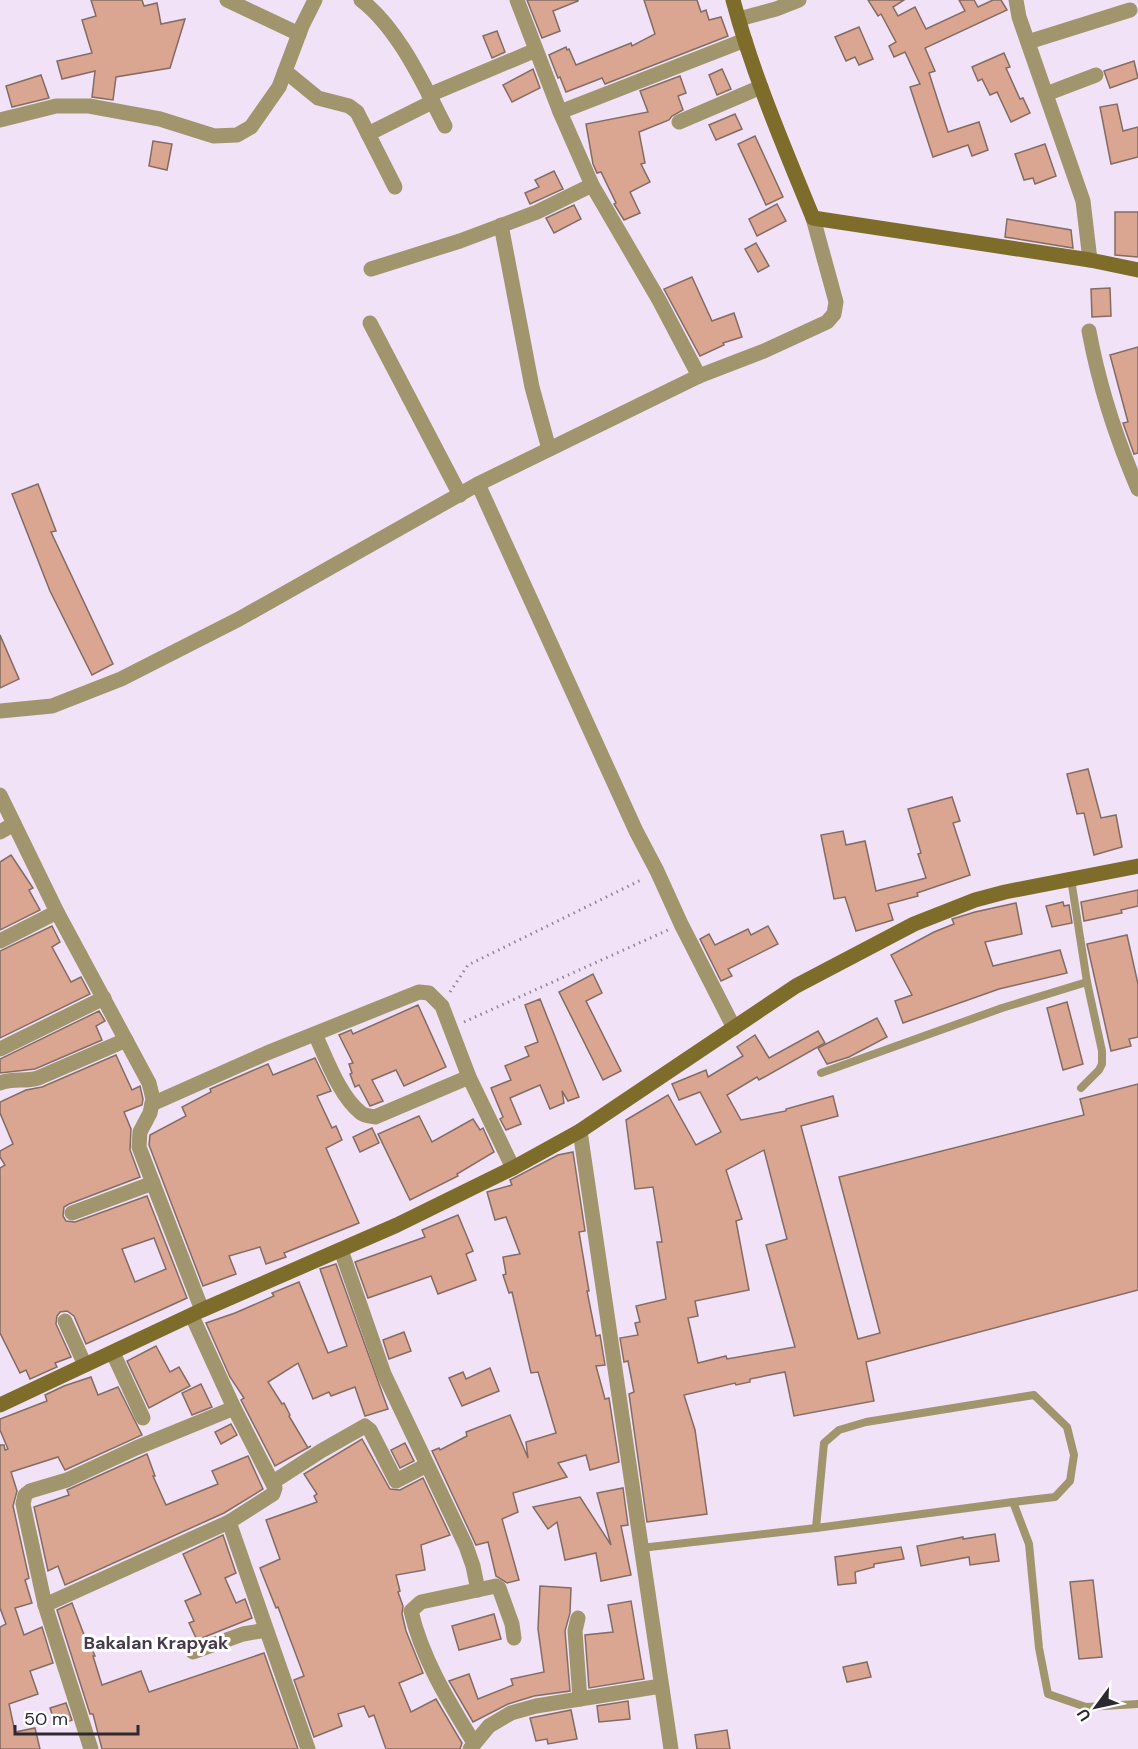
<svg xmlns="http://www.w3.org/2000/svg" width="1138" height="1749" viewBox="0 0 1138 1749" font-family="'DM Sans',sans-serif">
<rect width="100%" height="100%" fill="#f2e2f8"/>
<g fill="#daa691" stroke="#836c63" stroke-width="1.5" fill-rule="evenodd">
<path d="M 91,0 L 142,0 L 144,6 L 157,3 L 161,24 L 185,19 L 170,68 L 116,77 L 113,100 L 92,97 L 95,71 L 62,79 L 57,61 L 92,53 L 82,20 L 96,16 Z"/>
<path d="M 527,0 L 578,0 L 578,1 L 553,11 L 560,31 L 542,38 Z"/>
<path d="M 644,0 L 697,0 L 701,12 L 706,10 L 709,20 L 721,17 L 728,36 L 605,84 L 602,78 L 566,92 L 560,77 L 558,78 L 549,55 L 566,47 L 567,50 L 569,49 L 576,65 L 631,43 L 632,46 L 655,34 Z"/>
<path d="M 868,0 L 904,0 L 893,7 L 898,16 L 915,7 L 926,29 L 965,11 L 959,0 L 974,0 L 978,7 L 993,0 L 1001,0 L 1007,10 L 925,48 L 935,71 L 929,73 L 948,132 L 979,122 L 988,150 L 972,156 L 968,145 L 933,157 L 910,87 L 920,84 L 905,52 L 894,57 L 889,46 L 896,42 L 881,14 L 878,16 Z"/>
<path d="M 859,27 L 873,59 L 859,65 L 855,57 L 846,61 L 835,37 Z"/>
<path d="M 497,31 L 505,52 L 492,58 L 483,36 Z"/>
<path d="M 1004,53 L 1010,67 L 1006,68 L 1020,99 L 1023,98 L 1030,113 L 1011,122 L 997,92 L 990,95 L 982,79 L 978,81 L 972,67 Z"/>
<path d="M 1134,61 L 1138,78 L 1110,88 L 1104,71 Z"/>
<path d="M 533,69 L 540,88 L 512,102 L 503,85 Z"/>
<path d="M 722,69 L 731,89 L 717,95 L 709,75 Z"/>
<path d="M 41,75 L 49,98 L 12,107 L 6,86 Z"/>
<path d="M 680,76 L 686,93 L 678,96 L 683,110 L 672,116 L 669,120 L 639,132 L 645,163 L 641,164 L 650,182 L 630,192 L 640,213 L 624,220 L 614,204 L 616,203 L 601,172 L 597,173 L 593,164 L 586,124 L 648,112 L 640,91 Z"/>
<path d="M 1117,104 L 1123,131 L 1138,127 L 1138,157 L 1111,164 L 1100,107 Z"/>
<path d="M 735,114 L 742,129 L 716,140 L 709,125 Z"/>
<path d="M 755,136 L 783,197 L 766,205 L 738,144 Z"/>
<path d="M 153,141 L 172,144 L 167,170 L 149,166 Z"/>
<path d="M 1045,144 L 1056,176 L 1035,184 L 1033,178 L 1024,180 L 1015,154 Z"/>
<path d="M 554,171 L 563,189 L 530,204 L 525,193 L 539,187 L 535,180 Z"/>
<path d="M 777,204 L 786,221 L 757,236 L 749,219 Z"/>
<path d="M 574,205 L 581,219 L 554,233 L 546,218 Z"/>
<path d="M 1115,212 L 1138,212 L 1138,257 L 1115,255 Z"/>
<path d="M 1007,219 L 1071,230 L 1073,248 L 1005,237 Z"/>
<path d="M 756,243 L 769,266 L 758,272 L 745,249 Z"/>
<path d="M 692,277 L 712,321 L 734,313 L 742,337 L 723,343 L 724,345 L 700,356 L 664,289 Z"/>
<path d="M 1110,288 L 1111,316 L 1092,317 L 1091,289 Z"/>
<path d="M 1138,347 L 1138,453 L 1134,454 L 1123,423 L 1128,422 L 1110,355 Z"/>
<path d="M 38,484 L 56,531 L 51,532 L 113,664 L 92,675 L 50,591 L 12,494 Z"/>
<path d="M 0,635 L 19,679 L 0,688 Z"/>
<path d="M 1088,769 L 1101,818 L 1116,815 L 1122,847 L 1094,855 L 1084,813 L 1077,814 L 1067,774 Z"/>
<path d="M 952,797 L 960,821 L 953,823 L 970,875 L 917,893 L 918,896 L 888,904 L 893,920 L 856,931 L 845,897 L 834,899 L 821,835 L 843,831 L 846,845 L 865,841 L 876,891 L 926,878 L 918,854 L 921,853 L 908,809 Z"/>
<path d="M 11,855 L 33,888 L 29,890 L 40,910 L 0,930 L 0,862 Z"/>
<path d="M 1138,890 L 1138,906 L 1121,910 L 1122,913 L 1084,921 L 1081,902 Z"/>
<path d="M 1063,902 L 1064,906 L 1069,905 L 1072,923 L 1052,927 L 1046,906 Z"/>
<path d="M 1016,903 L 1022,934 L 985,942 L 993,966 L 1060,950 L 1067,973 L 999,989 L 903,1023 L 895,1001 L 912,995 L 891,955 L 934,932 L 954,924 L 952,919 L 975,912 Z"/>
<path d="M 52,926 L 60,942 L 52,947 L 71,982 L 81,977 L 90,994 L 0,1038 L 0,951 Z"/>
<path d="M 768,926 L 778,944 L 728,969 L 732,976 L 721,981 L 700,939 L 709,934 L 715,945 L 748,929 L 751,935 Z"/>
<path d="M 1127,935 L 1138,984 L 1138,1037 L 1129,1039 L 1131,1046 L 1111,1051 L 1087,944 Z"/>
<path d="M 593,974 L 602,993 L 586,1001 L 621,1071 L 603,1080 L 559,992 Z"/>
<path d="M 540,999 L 579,1097 L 568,1101 L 562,1091 L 564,1103 L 550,1109 L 540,1085 L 510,1098 L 521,1124 L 506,1130 L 500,1119 L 503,1117 L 491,1088 L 511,1080 L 505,1066 L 529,1056 L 525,1047 L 538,1042 L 525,1005 Z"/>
<path d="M 1067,1002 L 1083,1064 L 1063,1070 L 1047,1008 Z"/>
<path d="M 418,1005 L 446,1067 L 404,1086 L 396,1070 L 372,1080 L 383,1101 L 370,1106 L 359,1085 L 355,1087 L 350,1074 L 352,1073 L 349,1064 L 353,1063 L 339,1035 L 351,1030 L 353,1034 Z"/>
<path d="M 99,1011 L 105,1021 L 96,1026 L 102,1040 L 35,1069 L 0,1073 L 0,1059 Z"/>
<path d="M 877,1018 L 887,1037 L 849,1057 L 827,1064 L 818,1048 Z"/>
<path d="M 818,1031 L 825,1043 L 759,1080 L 757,1077 L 727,1095 L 741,1120 L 786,1111 L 786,1109 L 833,1096 L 838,1116 L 801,1126 L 858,1339 L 880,1333 L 839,1177 L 1084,1115 L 1080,1099 L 1138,1084 L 1138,1290 L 866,1362 L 874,1401 L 794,1416 L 785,1372 L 750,1379 L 750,1382 L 736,1385 L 735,1383 L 684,1395 L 695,1430 L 707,1514 L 647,1522 L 629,1394 L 634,1392 L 628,1361 L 624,1362 L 620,1338 L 638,1335 L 635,1323 L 640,1322 L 636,1306 L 666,1299 L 657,1242 L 662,1242 L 653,1187 L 635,1189 L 626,1120 L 668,1095 L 696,1145 L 721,1132 L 700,1092 L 679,1100 L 672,1084 L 706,1070 L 708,1077 L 743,1056 L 737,1047 L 755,1035 L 769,1058 ZM 764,1150 L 787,1239 L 766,1245 L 795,1347 L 727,1359 L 726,1356 L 698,1363 L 688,1318 L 698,1316 L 695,1301 L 749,1290 L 736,1221 L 742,1219 L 726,1170 Z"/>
<path d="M 116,1055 L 132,1090 L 140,1086 L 143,1099 L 142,1105 L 124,1112 L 131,1129 L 130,1150 L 140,1177 L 69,1204 L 64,1207 L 63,1216 L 66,1221 L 75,1222 L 147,1196 L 187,1298 L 86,1344 L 74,1316 L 67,1311 L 60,1312 L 57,1316 L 56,1324 L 71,1357 L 55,1363 L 57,1367 L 30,1379 L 26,1370 L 20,1373 L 0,1333 L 0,1168 L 5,1165 L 0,1157 L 0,1151 L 13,1144 L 0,1113 L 0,1102 L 26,1090 L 42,1087 ZM 154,1238 L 166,1269 L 135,1282 L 122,1249 Z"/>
<path d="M 315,1058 L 331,1091 L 317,1096 L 332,1128 L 336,1126 L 342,1140 L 326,1148 L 359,1223 L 284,1253 L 286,1257 L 266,1264 L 260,1247 L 229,1256 L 236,1274 L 203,1286 L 149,1145 L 150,1135 L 186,1116 L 182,1107 L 211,1092 L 210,1089 L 268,1064 L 273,1075 Z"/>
<path d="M 419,1116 L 432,1142 L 473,1119 L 480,1130 L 483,1128 L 494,1152 L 457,1174 L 458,1176 L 410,1200 L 378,1134 Z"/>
<path d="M 372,1128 L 379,1143 L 360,1152 L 353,1137 Z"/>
<path d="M 573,1152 L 585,1231 L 579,1232 L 589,1291 L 587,1291 L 596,1336 L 600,1335 L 605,1365 L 596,1366 L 605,1399 L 609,1398 L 619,1462 L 590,1470 L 586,1455 L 558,1463 L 567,1477 L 513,1493 L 518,1512 L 502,1519 L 519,1580 L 507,1583 L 496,1576 L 488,1542 L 476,1545 L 432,1451 L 439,1448 L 440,1450 L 467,1436 L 466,1432 L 510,1415 L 528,1458 L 526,1442 L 556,1433 L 538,1372 L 531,1373 L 512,1292 L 509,1293 L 503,1275 L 506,1274 L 503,1257 L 520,1254 L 506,1217 L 495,1220 L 487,1192 L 512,1185 L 510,1180 L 558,1155 Z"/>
<path d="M 458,1215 L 473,1251 L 466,1254 L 476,1280 L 438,1294 L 431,1276 L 368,1298 L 355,1262 L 425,1237 L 422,1230 Z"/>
<path d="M 336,1264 L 388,1409 L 365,1416 L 355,1387 L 331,1396 L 329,1392 L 313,1399 L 298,1363 L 268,1382 L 282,1404 L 284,1403 L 290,1415 L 289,1416 L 308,1448 L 311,1446 L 275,1466 L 241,1400 L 244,1398 L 230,1377 L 206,1323 L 235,1313 L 274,1296 L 272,1293 L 299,1282 L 328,1353 L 347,1346 L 320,1269 Z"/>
<path d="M 404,1332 L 411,1351 L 389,1359 L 383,1340 Z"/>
<path d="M 156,1346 L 170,1372 L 179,1367 L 190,1386 L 149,1408 L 127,1361 Z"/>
<path d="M 490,1368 L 499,1391 L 462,1406 L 449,1378 L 463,1372 L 466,1379 Z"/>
<path d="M 91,1377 L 98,1395 L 118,1387 L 142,1435 L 65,1470 L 58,1457 L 11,1472 L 17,1491 L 13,1506 L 29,1578 L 25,1580 L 32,1603 L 15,1608 L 24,1635 L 42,1627 L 53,1663 L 30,1671 L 38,1694 L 9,1704 L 15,1732 L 35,1728 L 40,1749 L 0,1749 L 0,1627 L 6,1624 L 0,1608 L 0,1445 L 4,1445 L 5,1450 L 8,1449 L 0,1430 L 0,1419 L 47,1401 L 45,1395 L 64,1386 Z"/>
<path d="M 201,1384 L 212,1407 L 192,1415 L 182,1393 Z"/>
<path d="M 231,1424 L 237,1435 L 221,1444 L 215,1432 Z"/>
<path d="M 362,1439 L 390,1489 L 400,1490 L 423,1478 L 450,1535 L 421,1545 L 425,1570 L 396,1575 L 400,1591 L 398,1592 L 403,1606 L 402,1614 L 406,1631 L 423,1673 L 399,1683 L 411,1712 L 436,1699 L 462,1743 L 460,1749 L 386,1749 L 374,1715 L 369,1717 L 364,1706 L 338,1714 L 342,1726 L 314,1737 L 294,1680 L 304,1676 L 278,1607 L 276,1608 L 260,1568 L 280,1559 L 266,1520 L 317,1502 L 314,1496 L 317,1494 L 304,1474 Z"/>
<path d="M 405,1443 L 414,1461 L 400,1468 L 391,1450 Z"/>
<path d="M 147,1454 L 155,1476 L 153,1476 L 166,1505 L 218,1484 L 212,1471 L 248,1456 L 263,1489 L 224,1513 L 65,1585 L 58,1566 L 48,1571 L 34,1507 L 69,1495 L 67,1490 Z"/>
<path d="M 623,1488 L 628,1525 L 621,1526 L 631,1575 L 601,1581 L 596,1553 L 565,1560 L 557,1522 L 548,1529 L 533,1507 L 580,1497 L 611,1545 L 597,1493 Z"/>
<path d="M 995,1534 L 999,1561 L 970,1565 L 969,1557 L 921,1566 L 917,1546 L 963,1537 L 963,1539 Z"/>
<path d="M 223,1535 L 236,1573 L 225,1578 L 236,1603 L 245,1599 L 252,1618 L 197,1640 L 189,1623 L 194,1621 L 185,1601 L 201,1594 L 183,1554 Z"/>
<path d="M 901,1547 L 904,1559 L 874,1564 L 874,1567 L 855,1572 L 856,1583 L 838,1585 L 835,1557 Z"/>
<path d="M 1093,1580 L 1102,1657 L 1079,1659 L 1070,1582 Z"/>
<path d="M 540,1586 L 571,1588 L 570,1613 L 565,1631 L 570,1691 L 534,1696 L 508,1704 L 473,1722 L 449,1681 L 469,1674 L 478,1699 L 513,1685 L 511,1679 L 544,1672 L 538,1629 Z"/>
<path d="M 631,1601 L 644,1679 L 589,1688 L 585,1635 L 613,1632 L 608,1605 Z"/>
<path d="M 72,1603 L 86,1640 L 88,1640 L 95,1656 L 93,1656 L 102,1685 L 141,1671 L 149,1692 L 264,1653 L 298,1749 L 102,1749 L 93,1714 L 90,1714 L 57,1610 Z"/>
<path d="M 494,1614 L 501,1639 L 459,1650 L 452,1626 Z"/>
<path d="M 867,1662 L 871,1677 L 847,1682 L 843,1667 Z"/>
<path d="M 628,1701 L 630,1719 L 599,1722 L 597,1706 Z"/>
<path d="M 66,1703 L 72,1720 L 56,1726 L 50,1708 Z"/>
<path d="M 571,1710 L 577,1739 L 548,1744 L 547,1739 L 536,1741 L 530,1718 Z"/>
<path d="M 727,1730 L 730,1749 L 697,1749 L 695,1735 Z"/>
</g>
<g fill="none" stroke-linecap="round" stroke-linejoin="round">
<g stroke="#928796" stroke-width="3" stroke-dasharray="1.5 4.5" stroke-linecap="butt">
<path d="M 450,992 L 468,965 L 643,879"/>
<path d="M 464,1022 L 668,930"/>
</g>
<g stroke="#a0956c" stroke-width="8">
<path d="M 1071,879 L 1087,982 L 1102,1051 L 1102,1064 L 1099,1070 L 1081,1088"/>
<path d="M 821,1073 L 1002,1008 L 1087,982"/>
<path d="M 816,1528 L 824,1443 L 839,1430 L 866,1422 L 1034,1395 L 1067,1427 L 1074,1455 L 1070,1481 L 1055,1497 L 1013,1502"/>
<path d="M 641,1548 L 816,1528 L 1013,1502 L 1029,1544 L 1039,1648 L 1048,1694 L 1086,1707 L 1138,1704"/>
</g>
<g stroke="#a0956c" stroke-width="15">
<path d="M 227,0 L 299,34"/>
<path d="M 361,0 C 398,28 424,85 445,126"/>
<path d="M 517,0 L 560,112 L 592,185 L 659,300 L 699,376"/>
<path d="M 1016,0 L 1019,17 L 1083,201 L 1090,260"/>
<path d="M 739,19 L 776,9 L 799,0"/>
<path d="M 1028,42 L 1130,10"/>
<path d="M 285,71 L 318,98 L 349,106 L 357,112 L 395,187"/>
<path d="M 1046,94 L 1096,75"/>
<path d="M 429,95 L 536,50"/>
<path d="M 560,112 L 745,40"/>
<path d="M 0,120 L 56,106 L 89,106 L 160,119 L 214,136 L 237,135 L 251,127 L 279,87 L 302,26 L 315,0"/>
<path d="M 679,122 L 761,87"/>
<path d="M 368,134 L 432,102"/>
<path d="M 501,225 L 532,387 L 549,449"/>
<path d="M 371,269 L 460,241 L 537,212 L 592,185"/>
<path d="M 370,323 L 460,495"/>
<path d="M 1089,331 C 1099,385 1116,438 1138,489"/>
<path d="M 478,484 L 636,831 L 657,871 L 681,924 L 734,1028"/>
<path d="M 0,711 L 52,706 L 121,679 L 239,619 L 478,484 L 699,376 L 764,351 L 827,322 L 834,314 L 836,302 L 813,218"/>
<path d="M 0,795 L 57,912 L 149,1083 L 153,1099 L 150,1113 L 140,1132 L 139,1147 L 202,1310"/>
<path d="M 0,832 L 14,824"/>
<path d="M 0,941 L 57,912"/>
<path d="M 315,1034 C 326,1058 340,1097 361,1113 C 365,1116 370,1116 375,1117 L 469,1077"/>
<path d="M 0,1049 L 104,998"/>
<path d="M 0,1083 C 13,1078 25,1082 38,1078 L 126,1040"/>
<path d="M 152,1104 L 267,1053 L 419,992 L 429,993 L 442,1006 L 469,1077 L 513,1168"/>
<path d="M 580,1131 L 671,1749"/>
<path d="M 72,1213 L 153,1183"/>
<path d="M 341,1250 L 384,1374 L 466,1546 L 473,1566 L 478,1590"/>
<path d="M 192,1316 L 234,1408 L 275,1488 L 273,1494 L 229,1522 L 308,1749"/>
<path d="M 65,1321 L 85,1365"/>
<path d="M 113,1353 L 143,1418"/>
<path d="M 273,1482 L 321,1451 L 365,1426 L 370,1430 L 396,1481 L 427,1465"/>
<path d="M 229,1522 L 45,1605 L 23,1504 L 25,1495 L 30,1491 L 67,1480 L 136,1448 L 234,1408"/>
<path d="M 45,1605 L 91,1749"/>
<path d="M 578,1618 L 575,1631 L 580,1699"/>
<path d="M 193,1652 L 243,1634 L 266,1630"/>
<path d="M 474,1743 C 449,1702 422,1659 411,1611 L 421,1602 L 496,1586 L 499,1588 L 512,1624 L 514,1638"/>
<path d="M 470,1749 L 489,1726 L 511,1713 L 536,1706 L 661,1686"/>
</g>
<g stroke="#7d6c2a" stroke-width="15">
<path d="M 733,0 C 753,75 784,147 813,218 L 1090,260 L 1138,270"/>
<path d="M 0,1405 L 202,1310 L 397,1225 L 513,1168 L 580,1131 L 796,986 L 914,924 L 975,900 L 1005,892 L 1138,866"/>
</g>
</g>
<g text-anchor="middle" stroke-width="6" stroke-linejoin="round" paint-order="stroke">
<g font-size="18" font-weight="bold" fill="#463a4b" stroke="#fff">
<text x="156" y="1649">Bakalan Krapyak</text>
</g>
</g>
<g transform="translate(1096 1707) rotate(237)" stroke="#ffffff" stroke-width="4.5" paint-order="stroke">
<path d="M0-4.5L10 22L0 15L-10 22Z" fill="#2e2830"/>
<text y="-9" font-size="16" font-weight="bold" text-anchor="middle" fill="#2e2830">U</text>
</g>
<path d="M15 1725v9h123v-9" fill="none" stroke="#2e2830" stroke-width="3"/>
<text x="24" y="1725" font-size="18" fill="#2e2830" stroke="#ffffff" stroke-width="4.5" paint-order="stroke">50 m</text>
</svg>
